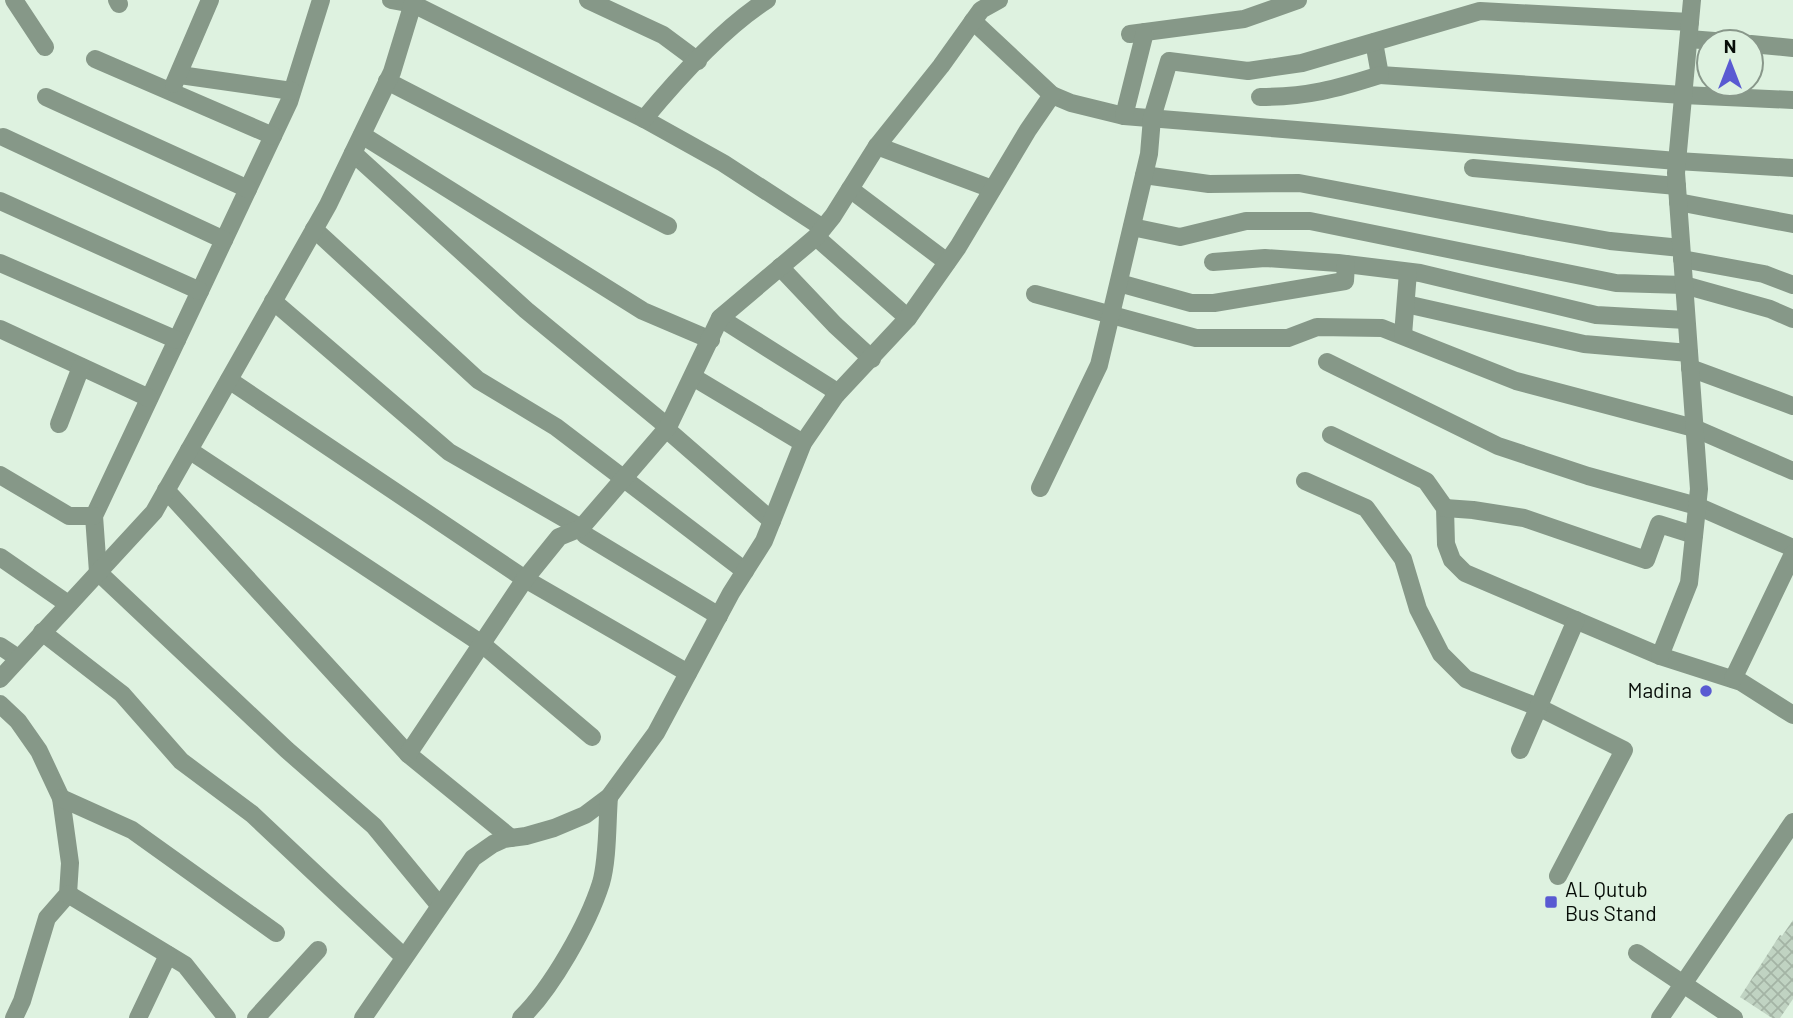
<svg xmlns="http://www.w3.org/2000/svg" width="1793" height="1018" viewBox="0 0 1793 1018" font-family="Barlow,sans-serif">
<defs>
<pattern id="building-cross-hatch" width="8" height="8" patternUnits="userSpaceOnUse" patternTransform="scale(1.75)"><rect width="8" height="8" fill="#c0d3c2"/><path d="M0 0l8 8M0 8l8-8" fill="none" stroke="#a4b4a5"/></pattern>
</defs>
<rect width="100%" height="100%" fill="#def2e0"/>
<path fill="url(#building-cross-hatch)" d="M 1793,920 L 1793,999 L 1780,1018 L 1772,1018 L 1740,997 L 1780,935 L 1782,936 Z"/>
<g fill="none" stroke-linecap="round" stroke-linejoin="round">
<g stroke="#869888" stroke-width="18">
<path d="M 14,0 L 45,47"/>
<path d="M 117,0 L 119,4"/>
<path d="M 321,0 L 289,102 L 94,516 L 98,572 L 287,750 L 374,826 L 439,905"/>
<path d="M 391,0 L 413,4 L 644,119 L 723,163 L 823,228"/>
<path d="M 588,0 L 663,35 L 698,61"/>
<path d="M 973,21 L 1052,95 L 1071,103 L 1124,116 L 1677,161 L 1793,168"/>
<path d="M 1130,34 L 1244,19 L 1298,0"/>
<path d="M 1689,39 L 1727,42"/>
<path d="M 1374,42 L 1380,75 L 1683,95 L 1793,100"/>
<path d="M 1751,44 L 1793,48"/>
<path d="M 95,59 L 273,136"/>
<path d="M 180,75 L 292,91"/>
<path d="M 387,81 L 668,226"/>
<path d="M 174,84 L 210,0"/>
<path d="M 46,97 L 248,189"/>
<path d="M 1260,97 C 1307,97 1336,89 1380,75"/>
<path d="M 1124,116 L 1145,32"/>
<path d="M 644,119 C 678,78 723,28 767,0"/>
<path d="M 362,135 L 643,311 L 711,340"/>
<path d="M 3,137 L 224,240"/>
<path d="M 877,146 L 992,189"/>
<path d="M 353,153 L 526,310 L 668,427"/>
<path d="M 1473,168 L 1677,186"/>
<path d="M 1144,175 L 1209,184 L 1299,183 L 1542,229 L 1610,241 L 1681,248"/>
<path d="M 850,189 L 947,262"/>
<path d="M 0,201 L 200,291"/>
<path d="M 1678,202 L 1793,224"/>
<path d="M 1132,227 L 1180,237 L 1246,221 L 1310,221 L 1616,283 L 1684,285 L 1770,309 L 1793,319"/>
<path d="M 314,229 L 478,380 L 556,427 L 745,571"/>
<path d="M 816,237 L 908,318"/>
<path d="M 1682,259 L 1764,274 L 1793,285"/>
<path d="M 1213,262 L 1265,258 L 1338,263 L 1420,273 L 1596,315 L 1686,320"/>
<path d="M 0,263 L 177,340"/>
<path d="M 780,267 L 835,325 L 872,359"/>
<path d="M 1119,283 L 1191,303 L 1214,303 L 1345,281 L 1346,264"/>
<path d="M 1035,294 L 1196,338 L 1288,338 L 1317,327 L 1382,328 L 1516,381 L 1694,428 L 1793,471"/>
<path d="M 273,301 L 449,452 L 581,528"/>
<path d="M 1406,304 L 1584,344 L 1689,353"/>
<path d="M 720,318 L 831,388 L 836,395"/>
<path d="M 0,329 L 149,398"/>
<path d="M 1403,335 L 1408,272"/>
<path d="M 1327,362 L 1498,446 L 1588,476 L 1697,506 L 1793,548"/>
<path d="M 1690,368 L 1793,406"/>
<path d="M 693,377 L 803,443"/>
<path d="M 229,380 L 525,579 L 688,673"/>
<path d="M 59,424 L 81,367"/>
<path d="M 672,434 L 772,521"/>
<path d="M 1331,435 L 1426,481 L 1445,508 L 1446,544 L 1452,560 L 1465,573 L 1660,656 L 1741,682 L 1793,715"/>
<path d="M 189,450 L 482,644 L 592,737"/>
<path d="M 0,475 L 69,516 L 94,516"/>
<path d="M 1305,481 L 1366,508 L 1403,559 L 1418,609 L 1441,654 L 1466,679 L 1538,707 L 1624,750 L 1558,876"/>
<path d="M 1040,488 L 1099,365 L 1149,154 L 1152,118 L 1169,61 L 1248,71 L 1302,63 L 1480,11 L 1690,22"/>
<path d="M 166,490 L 408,754 L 511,838"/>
<path d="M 1445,508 L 1473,510 L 1524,518 L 1646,560 L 1659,524 L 1694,535"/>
<path d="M 585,535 L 719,616"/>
<path d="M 0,557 L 68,604"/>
<path d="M 42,632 L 122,694 L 181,761 L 252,814 L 404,957"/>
<path d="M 0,646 L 18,658"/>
<path d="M 1660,656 L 1689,583 L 1699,489 L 1676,173 L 1692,0"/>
<path d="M 0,679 L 154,512 L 328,205 L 392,72 L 414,0"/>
<path d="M 1733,679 L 1793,554"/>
<path d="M 0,704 L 18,721 L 39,751 L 61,798 L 70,863 L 68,894 L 47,918 L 22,1001 L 14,1018"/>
<path d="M 1520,750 L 1576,620"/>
<path d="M 408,754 L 525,579 L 559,537 L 581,528 L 668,427 L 720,318 L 816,237 L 833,216 L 877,146 L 941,66 L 981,10 L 999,0"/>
<path d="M 61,798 L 132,830 L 276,933"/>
<path d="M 68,894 L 185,965 L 227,1018"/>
<path d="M 1637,953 L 1734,1018"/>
<path d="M 138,1018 L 168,955"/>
<path d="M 256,1018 L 318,950"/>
<path d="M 363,1018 L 473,858 L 493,844 L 504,839 L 526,836 L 554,828 L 585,815 L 609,797 L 656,733 L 731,593 L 764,541 L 803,443 L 836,395 L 908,318 L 958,247 L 1028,130 L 1052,95"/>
<path d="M 521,1018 C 552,988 588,924 601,883 C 608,859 607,822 609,797"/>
<path d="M 1660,1018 L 1793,822"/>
</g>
</g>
<g fill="#595ad2" stroke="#def2e0" stroke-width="2.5">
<circle cx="1706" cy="691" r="7"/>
<rect x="1544" y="895" width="14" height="14" rx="3.5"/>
</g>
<g text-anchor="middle" stroke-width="7" stroke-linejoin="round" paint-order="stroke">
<g font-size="21" fill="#080e09" stroke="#def2e0" text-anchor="end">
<text x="1692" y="698">Madina</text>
<text x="1565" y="897" text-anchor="start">AL Qutub<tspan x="1565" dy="24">Bus Stand</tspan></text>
</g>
</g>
<g transform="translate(1730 63)"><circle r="33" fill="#def2e0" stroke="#88978a" stroke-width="2"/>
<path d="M0-5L12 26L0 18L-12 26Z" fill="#595ad2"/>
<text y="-10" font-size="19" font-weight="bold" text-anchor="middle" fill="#080e09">N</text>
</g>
</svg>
